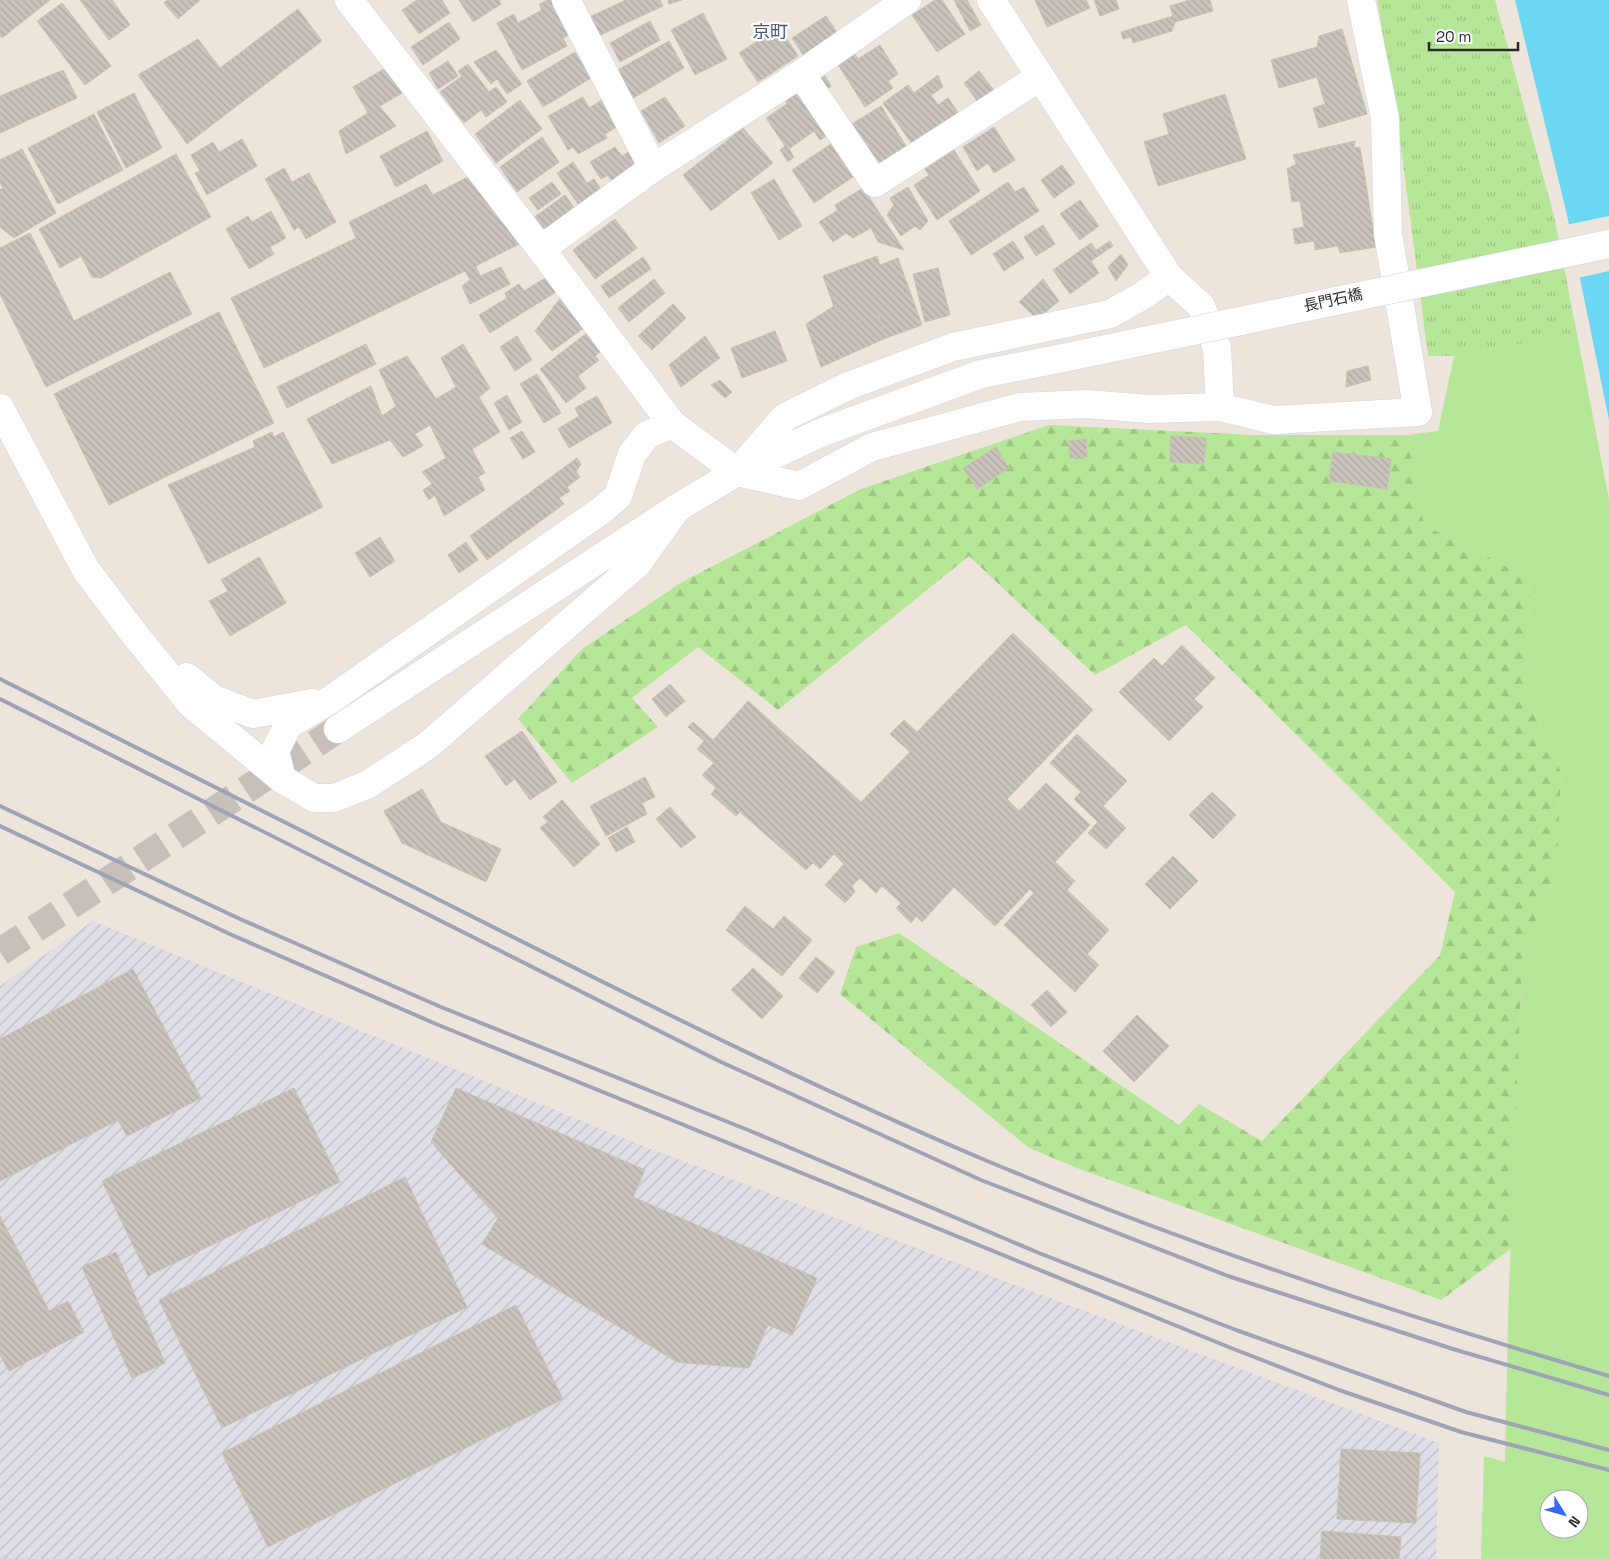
<svg xmlns="http://www.w3.org/2000/svg" width="1609" height="1559" viewBox="0 0 1609 1559" font-family="'Space Grotesk','Noto Sans JP',sans-serif">
<defs>
<pattern id="industrial-furrows" width="10" height="10" patternUnits="userSpaceOnUse" patternTransform="scale(1.25)"><rect width="10" height="10" fill="#dfdde5"/><path d="M-1 1l2-2M0 10L10 0M9 11l2-2" fill="none" stroke="#c0bec5"/></pattern>
<pattern id="forest-firs" width="22" height="20" patternUnits="userSpaceOnUse" patternTransform="scale(1.25)"><rect width="22" height="20" fill="#b6e697"/><path d="M5 1l3.5 6h-7zM16 11l3.5 6h-7z" fill="#9dc582"/></pattern>
<pattern id="park-tufts" width="24" height="20" patternUnits="userSpaceOnUse" patternTransform="scale(1.25)"><rect width="24" height="20" fill="#b6e697"/><path d="M3 7l-1-3M5 7V3M7 7l1-3M15 17l-1-3M17 17v-4M19 17l1-3" fill="none" stroke="#9dc582"/></pattern>
<pattern id="building-back-hatch" width="6" height="6" patternUnits="userSpaceOnUse" patternTransform="scale(1.25)"><rect width="6" height="6" fill="#c9c3bb"/><path d="M-1 5l2 2M0 0l6 6M5-1l2 2" fill="none" stroke="#ada8a1"/></pattern>
</defs>
<rect width="100%" height="100%" fill="#ede5dc"/>
<path fill="url(#industrial-furrows)" d="M 93,921 L 643,1146 L 1439,1443 L 1436,1559 L 0,1559 L 0,986 Z"/>
<path fill="#b6e697" fill-rule="evenodd" d="M 1577,334 L 1609,500 L 1609,1559 L 1481,1559 L 1484,1456 L 1505,1462 L 1508,1315 L 1522,957 L 1557,867 L 1561,772 L 1525,694 L 1530,578 L 1424,525 L 1407,435 L 1438,431 L 1454,356 ZM 1549,1499 L 1579,1499 L 1579,1529 L 1549,1529 Z"/>
<path fill="url(#forest-firs)" d="M 1049,425 L 1255,435 L 1407,435 L 1424,525 L 1530,578 L 1525,694 L 1561,772 L 1557,867 L 1522,957 L 1511,1249 L 1441,1300 L 1077,1168 L 1029,1148 L 840,994 L 856,947 L 899,933 L 1179,1125 L 1199,1104 L 1262,1141 L 1440,955 L 1455,892 L 1186,625 L 1095,675 L 969,556 L 778,710 L 698,647 L 632,698 L 658,727 L 572,783 L 518,719 L 582,649 L 682,582 L 861,489 Z"/>
<path fill="url(#park-tufts)" d="M 1377,0 L 1495,0 L 1554,216 L 1577,334 L 1454,356 L 1428,356 L 1397,116 Z"/>
<path fill="#6cd7f3" d="M 1515,0 L 1609,0 L 1609,420 L 1567,215 Z"/>
<path fill="#ede5dc" d="M 1609,216 L 1609,271 L 1578,278 L 1566,225 Z"/>
<g fill="url(#building-back-hatch)" stroke="#c9c1b6">
<path d="M 0,0 L 50,0 L 2,38 L 0,35 Z"/>
<path d="M 80,0 L 112,0 L 130,25 L 109,40 Z"/>
<path d="M 167,0 L 200,0 L 178,19 L 164,3 Z"/>
<path d="M 417,0 L 442,0 L 450,13 L 419,34 L 402,10 Z"/>
<path d="M 459,0 L 499,0 L 501,4 L 473,22 Z"/>
<path d="M 548,0 L 558,0 L 575,32 L 563,38 L 567,46 L 522,70 L 497,23 L 514,14 L 518,23 L 542,10 L 539,4 Z"/>
<path d="M 626,0 L 660,0 L 663,6 L 596,37 L 587,18 Z"/>
<path d="M 668,0 L 682,0 L 669,4 Z"/>
<path d="M 935,0 L 942,0 L 965,34 L 937,52 L 912,15 Z"/>
<path d="M 954,0 L 967,0 L 981,25 L 970,31 Z"/>
<path d="M 1035,0 L 1086,0 L 1090,8 L 1047,27 Z"/>
<path d="M 1094,0 L 1116,0 L 1119,9 L 1100,16 Z"/>
<path d="M 1190,0 L 1210,0 L 1213,11 L 1175,22 L 1172,31 L 1133,43 L 1131,37 L 1123,39 L 1121,32 L 1173,16 L 1170,6 Z"/>
<path d="M 62,3 L 111,66 L 85,85 L 37,21 Z"/>
<path d="M 298,9 L 322,41 L 187,144 L 138,75 L 198,39 L 220,68 Z"/>
<path d="M 703,13 L 727,59 L 695,75 L 671,30 Z"/>
<path d="M 826,16 L 840,37 L 806,59 L 792,38 Z"/>
<path d="M 650,21 L 660,40 L 620,62 L 610,43 Z"/>
<path d="M 449,22 L 460,39 L 423,65 L 411,47 Z"/>
<path d="M 779,27 L 798,56 L 758,82 L 739,53 Z"/>
<path d="M 1342,29 L 1367,114 L 1319,128 L 1313,108 L 1325,104 L 1317,77 L 1279,88 L 1271,60 L 1317,47 L 1319,36 Z"/>
<path d="M 669,41 L 684,68 L 630,100 L 614,72 Z"/>
<path d="M 880,45 L 898,74 L 888,81 L 893,88 L 865,107 L 837,63 L 854,53 L 858,59 Z"/>
<path d="M 496,50 L 522,84 L 507,94 L 497,79 L 491,84 L 474,62 Z"/>
<path d="M 575,52 L 591,78 L 543,107 L 527,81 Z"/>
<path d="M 448,61 L 458,76 L 438,89 L 429,73 Z"/>
<path d="M 468,64 L 489,92 L 496,87 L 507,102 L 486,117 L 481,110 L 464,123 L 440,92 L 462,76 L 458,71 Z"/>
<path d="M 389,66 L 404,92 L 368,113 L 353,87 Z"/>
<path d="M 63,70 L 77,98 L 0,133 L 0,96 Z"/>
<path d="M 979,71 L 996,93 L 980,105 L 964,83 Z"/>
<path d="M 824,74 L 831,86 L 823,92 L 816,79 Z"/>
<path d="M 938,75 L 943,87 L 931,95 L 938,105 L 948,98 L 960,115 L 915,148 L 883,103 L 908,85 L 914,93 Z"/>
<path d="M 797,90 L 828,135 L 820,140 L 814,131 L 789,149 L 794,157 L 788,162 L 780,150 L 785,146 L 766,118 L 787,104 L 785,99 Z"/>
<path d="M 134,93 L 162,148 L 126,168 L 97,112 Z"/>
<path d="M 1225,94 L 1246,159 L 1158,186 L 1144,142 L 1169,134 L 1163,114 Z"/>
<path d="M 583,97 L 589,108 L 605,98 L 620,125 L 605,134 L 607,138 L 578,154 L 573,147 L 568,150 L 548,116 Z"/>
<path d="M 665,97 L 685,126 L 659,143 L 641,111 Z"/>
<path d="M 520,100 L 542,129 L 496,163 L 475,134 Z"/>
<path d="M 379,106 L 396,126 L 346,154 L 339,131 Z"/>
<path d="M 881,106 L 908,149 L 880,167 L 852,124 Z"/>
<path d="M 94,114 L 123,170 L 58,204 L 28,148 Z"/>
<path d="M 994,127 L 1015,160 L 994,173 L 988,163 L 977,171 L 963,147 Z"/>
<path d="M 743,128 L 773,163 L 711,211 L 683,175 Z"/>
<path d="M 427,131 L 443,161 L 396,187 L 380,156 Z"/>
<path d="M 542,137 L 559,162 L 517,192 L 500,167 Z"/>
<path d="M 242,139 L 257,166 L 207,195 L 195,173 L 200,171 L 191,155 L 213,142 L 219,152 Z"/>
<path d="M 1355,141 L 1354,148 L 1360,147 L 1376,247 L 1340,253 L 1338,246 L 1315,250 L 1314,241 L 1295,244 L 1293,229 L 1304,227 L 1300,201 L 1292,202 L 1287,169 L 1296,164 L 1293,155 Z"/>
<path d="M 831,144 L 853,177 L 814,203 L 792,170 Z"/>
<path d="M 615,147 L 622,156 L 630,151 L 641,168 L 614,185 L 608,175 L 601,179 L 590,162 Z"/>
<path d="M 22,149 L 56,213 L 14,238 L 0,227 L 0,190 L 3,188 L 0,183 L 0,160 Z"/>
<path d="M 954,150 L 980,191 L 937,220 L 914,185 L 929,175 L 925,169 Z"/>
<path d="M 176,154 L 211,217 L 101,278 L 92,277 L 81,256 L 60,268 L 39,229 Z"/>
<path d="M 573,162 L 587,183 L 594,179 L 605,195 L 582,210 L 557,173 Z"/>
<path d="M 1062,165 L 1075,183 L 1054,198 L 1041,180 Z"/>
<path d="M 284,168 L 292,182 L 309,173 L 336,222 L 306,239 L 299,227 L 294,230 L 265,179 Z"/>
<path d="M 470,176 L 521,243 L 476,266 L 480,276 L 501,267 L 510,284 L 470,304 L 462,286 L 470,280 L 465,271 L 264,368 L 231,298 L 356,238 L 349,222 L 426,184 L 433,195 Z"/>
<path d="M 774,179 L 802,226 L 779,240 L 751,193 Z"/>
<path d="M 552,182 L 561,194 L 538,210 L 529,198 Z"/>
<path d="M 1008,182 L 1015,192 L 1024,187 L 1039,211 L 971,255 L 949,221 Z"/>
<path d="M 908,187 L 928,221 L 920,230 L 915,226 L 901,236 L 887,215 L 894,205 L 890,198 Z"/>
<path d="M 863,188 L 904,250 L 878,242 L 871,228 L 853,238 L 846,233 L 833,242 L 819,222 L 838,210 L 835,205 Z"/>
<path d="M 565,195 L 579,215 L 547,239 L 532,219 Z"/>
<path d="M 1080,200 L 1099,226 L 1080,240 L 1060,214 Z"/>
<path d="M 271,211 L 286,238 L 270,247 L 274,254 L 249,269 L 226,229 L 248,216 L 252,222 Z"/>
<path d="M 615,219 L 637,248 L 595,279 L 573,250 Z"/>
<path d="M 1043,225 L 1055,244 L 1036,256 L 1024,237 Z"/>
<path d="M 30,233 L 74,321 L 170,272 L 192,314 L 46,387 L 0,294 L 0,248 Z"/>
<path d="M 1013,241 L 1024,258 L 1004,271 L 993,254 Z"/>
<path d="M 1110,241 L 1113,246 L 1091,261 L 1099,273 L 1070,294 L 1053,270 L 1091,243 L 1096,250 Z"/>
<path d="M 1121,254 L 1128,265 L 1116,281 L 1108,267 Z"/>
<path d="M 877,256 L 880,265 L 898,258 L 922,325 L 886,338 L 878,314 L 841,327 L 823,276 Z"/>
<path d="M 643,257 L 651,269 L 609,298 L 601,286 Z"/>
<path d="M 938,268 L 950,315 L 925,322 L 913,274 Z"/>
<path d="M 547,277 L 556,292 L 490,333 L 479,315 L 507,298 L 505,293 L 519,284 L 524,291 Z"/>
<path d="M 654,279 L 665,293 L 629,322 L 618,308 Z"/>
<path d="M 1043,279 L 1059,301 L 1037,319 L 1019,302 Z"/>
<path d="M 562,296 L 584,328 L 552,351 L 535,331 Z"/>
<path d="M 673,304 L 686,318 L 652,350 L 638,336 Z"/>
<path d="M 834,306 L 841,327 L 878,314 L 886,338 L 821,367 L 806,324 Z"/>
<path d="M 219,312 L 274,423 L 109,505 L 54,394 Z"/>
<path d="M 592,329 L 605,348 L 595,356 L 599,360 L 578,376 L 586,388 L 566,403 L 540,369 Z"/>
<path d="M 775,331 L 787,361 L 742,378 L 731,348 Z"/>
<path d="M 517,336 L 532,360 L 515,371 L 500,347 Z"/>
<path d="M 705,336 L 720,358 L 681,387 L 669,365 Z"/>
<path d="M 366,344 L 376,364 L 287,408 L 277,387 Z"/>
<path d="M 463,344 L 490,388 L 479,397 L 500,432 L 472,449 L 485,473 L 478,477 L 485,490 L 444,516 L 435,495 L 429,500 L 423,490 L 432,484 L 422,472 L 446,458 L 430,425 L 415,434 L 423,446 L 403,457 L 390,440 L 332,464 L 307,419 L 371,386 L 382,416 L 396,406 L 379,370 L 407,356 L 436,399 L 456,387 L 441,358 Z"/>
<path d="M 1368,366 L 1371,380 L 1346,387 L 1347,371 Z"/>
<path d="M 537,374 L 561,413 L 544,423 L 520,384 Z"/>
<path d="M 720,380 L 732,392 L 725,398 L 711,385 Z"/>
<path d="M 507,395 L 522,422 L 509,430 L 494,403 Z"/>
<path d="M 597,396 L 612,423 L 569,448 L 558,429 L 579,416 L 575,408 Z"/>
<path d="M 522,431 L 535,452 L 523,459 L 510,438 Z"/>
<path d="M 272,432 L 274,437 L 283,432 L 323,507 L 208,564 L 168,485 L 255,447 L 253,441 Z"/>
<path d="M 1171,436 L 1206,438 L 1204,464 L 1170,462 Z"/>
<path d="M 1086,439 L 1087,457 L 1070,458 L 1069,441 Z"/>
<path d="M 996,447 L 1009,468 L 977,489 L 963,468 Z"/>
<path d="M 1333,452 L 1391,459 L 1387,489 L 1329,481 Z"/>
<path d="M 577,458 L 581,464 L 576,472 L 580,477 L 567,487 L 570,491 L 559,498 L 564,504 L 487,560 L 470,536 Z"/>
<path d="M 380,537 L 395,561 L 370,577 L 355,553 Z"/>
<path d="M 466,542 L 478,560 L 459,573 L 448,555 Z"/>
<path d="M 259,557 L 286,603 L 230,636 L 209,601 L 228,591 L 221,580 Z"/>
<path d="M 1013,633 L 1093,710 L 1007,799 L 1019,811 L 1046,783 L 1090,825 L 1055,862 L 1075,881 L 1067,890 L 1109,930 L 1087,954 L 1099,965 L 1075,992 L 1004,925 L 1034,893 L 1030,889 L 995,926 L 954,887 L 922,922 L 916,916 L 911,923 L 896,908 L 901,903 L 882,886 L 876,893 L 860,878 L 852,886 L 855,892 L 845,903 L 825,885 L 844,864 L 834,854 L 820,869 L 813,863 L 806,870 L 740,812 L 736,816 L 711,794 L 716,788 L 702,775 L 714,763 L 697,749 L 704,741 L 688,727 L 693,722 L 713,740 L 748,701 L 861,802 L 910,752 L 890,734 L 904,720 L 917,732 Z"/>
<path d="M 1182,645 L 1215,678 L 1194,699 L 1203,707 L 1169,741 L 1119,692 L 1154,658 L 1162,666 Z"/>
<path d="M 670,684 L 685,701 L 666,717 L 652,699 Z"/>
<path d="M 522,731 L 557,782 L 530,800 L 515,779 L 506,786 L 485,756 Z"/>
<path d="M 1077,734 L 1127,781 L 1103,806 L 1126,828 L 1106,849 L 1088,833 L 1098,822 L 1074,799 L 1081,792 L 1050,763 Z"/>
<path d="M 645,777 L 655,797 L 642,803 L 647,814 L 606,836 L 590,806 Z"/>
<path d="M 422,789 L 441,822 L 501,849 L 486,882 L 402,843 L 384,811 Z"/>
<path d="M 1212,792 L 1236,815 L 1213,839 L 1189,815 Z"/>
<path d="M 562,800 L 600,844 L 574,867 L 540,828 L 548,822 L 543,817 Z"/>
<path d="M 670,807 L 696,837 L 681,848 L 656,819 Z"/>
<path d="M 627,827 L 635,842 L 616,852 L 608,838 Z"/>
<path d="M 1173,856 L 1198,881 L 1170,909 L 1145,884 Z"/>
<path d="M 745,906 L 773,929 L 784,916 L 812,940 L 782,976 L 726,930 Z"/>
<path d="M 816,957 L 835,972 L 817,993 L 799,978 Z"/>
<path d="M 753,968 L 783,996 L 762,1019 L 731,990 Z"/>
<path d="M 133,969 L 201,1098 L 127,1136 L 118,1120 L 0,1181 L 0,1039 Z"/>
<path d="M 1047,990 L 1067,1012 L 1051,1027 L 1031,1005 Z"/>
<path d="M 1137,1015 L 1169,1046 L 1134,1082 L 1103,1051 Z"/>
<path d="M 294,1088 L 340,1182 L 148,1276 L 102,1181 Z"/>
<path d="M 456,1088 L 645,1170 L 633,1197 L 817,1278 L 792,1335 L 768,1325 L 749,1368 L 677,1362 L 482,1244 L 498,1218 L 431,1142 Z"/>
<path d="M 405,1177 L 467,1307 L 222,1428 L 159,1300 Z"/>
<path d="M 0,1216 L 49,1311 L 68,1301 L 84,1332 L 9,1371 L 0,1355 Z"/>
<path d="M 116,1252 L 165,1363 L 132,1378 L 82,1267 Z"/>
<path d="M 516,1305 L 563,1399 L 268,1547 L 222,1453 Z"/>
<path d="M 1341,1449 L 1420,1453 L 1416,1523 L 1337,1519 Z"/>
<path d="M 1322,1531 L 1401,1537 L 1399,1559 L 1320,1559 Z"/>
</g>
<g fill="none" stroke-linecap="round" stroke-linejoin="round">
<path stroke="#c6c0b9" stroke-width="28" stroke-dasharray="28 14" stroke-linecap="butt" d="M 0,952 L 338,729"/>
<g stroke="#d2d6e4" stroke-width="29">
<g id="minor">
<path d="M 349,0 L 541,249 L 672,424 L 737,472 L 799,486 L 872,447 L 1020,407 L 1086,404 L 1149,409 L 1220,407"/>
<path d="M 566,0 L 653,168"/>
<path d="M 991,0 L 1169,277 L 1201,306 L 1217,348 L 1220,407 L 1273,420 L 1418,412 L 1388,234 L 1385,118 L 1361,0"/>
<path d="M 801,74 L 875,183 L 1040,77"/>
<path d="M 541,249 L 653,168 L 801,74 L 907,0"/>
<path d="M 0,408 L 86,570 L 132,631 L 191,704 L 282,779 L 314,798 L 334,798 L 367,785 L 427,746 L 637,564 L 677,508"/>
<path d="M 745,463 L 785,417 L 848,386 L 953,347 L 1110,314 L 1142,296 L 1169,277"/>
<path d="M 187,677 L 214,699 L 253,714 L 312,703"/>
<path d="M 338,729 L 677,508 L 737,472 L 820,433 L 981,374 L 1058,359"/>
<path d="M 282,779 L 275,751 L 288,725 L 330,700 L 602,510 L 618,496 L 632,454 L 647,435 L 672,424"/>
</g>
</g>
<use href="#minor" stroke="#fff" stroke-width="28"/>
<g stroke="#9fa3b6" stroke-width="4">
<path d="M 0,679 C 165,763 331,846 497,929 C 660,1011 823,1092 992,1163 C 1193,1247 1400,1315 1609,1376"/>
<path d="M 0,699 L 721,1062 L 981,1180 L 1228,1276 L 1453,1349 L 1609,1395"/>
<path d="M 0,806 L 240,919 L 441,1007 L 748,1130 L 1039,1253 L 1236,1330 L 1466,1412 L 1609,1450"/>
<path d="M 0,826 L 232,935 L 436,1024 L 1231,1348 L 1339,1390 L 1461,1432 L 1609,1470"/>
</g>
<g stroke="#d2d6e4" stroke-width="29" stroke-linecap="butt">
<path id="minor-bridge" d="M 1058,359 L 1609,244"/>
</g>
<use href="#minor-bridge" stroke="#fff" stroke-width="28"/>
</g>
<g text-anchor="middle" stroke-width="4.5" stroke-linejoin="round" paint-order="stroke">
<g font-size="15" fill="#2b2b2b" stroke="#fff">
<text transform="translate(1333 300) rotate(-12)" y="5">長門石橋</text>
</g>
<g font-size="18" fill="#49567d" stroke="#fff">
<text x="770" y="38">京町</text>
</g>
</g>
<g transform="translate(1564 1514) rotate(127)"><circle r="24" fill="#ffffff" stroke="#aaaaaa"/>
<path d="M0-4L9 19L0 12L-9 19Z" fill="#3868ff"/>
<text y="-8" font-size="14" font-weight="bold" text-anchor="middle" fill="#2b2b2b">N</text>
</g>
<path d="M1429 42v8h89v-8" fill="none" stroke="#2b2b2b" stroke-width="2.5"/>
<text x="1436" y="42" font-size="15" fill="#2b2b2b" stroke="#ffffff" stroke-width="4" paint-order="stroke">20 m</text>
</svg>
